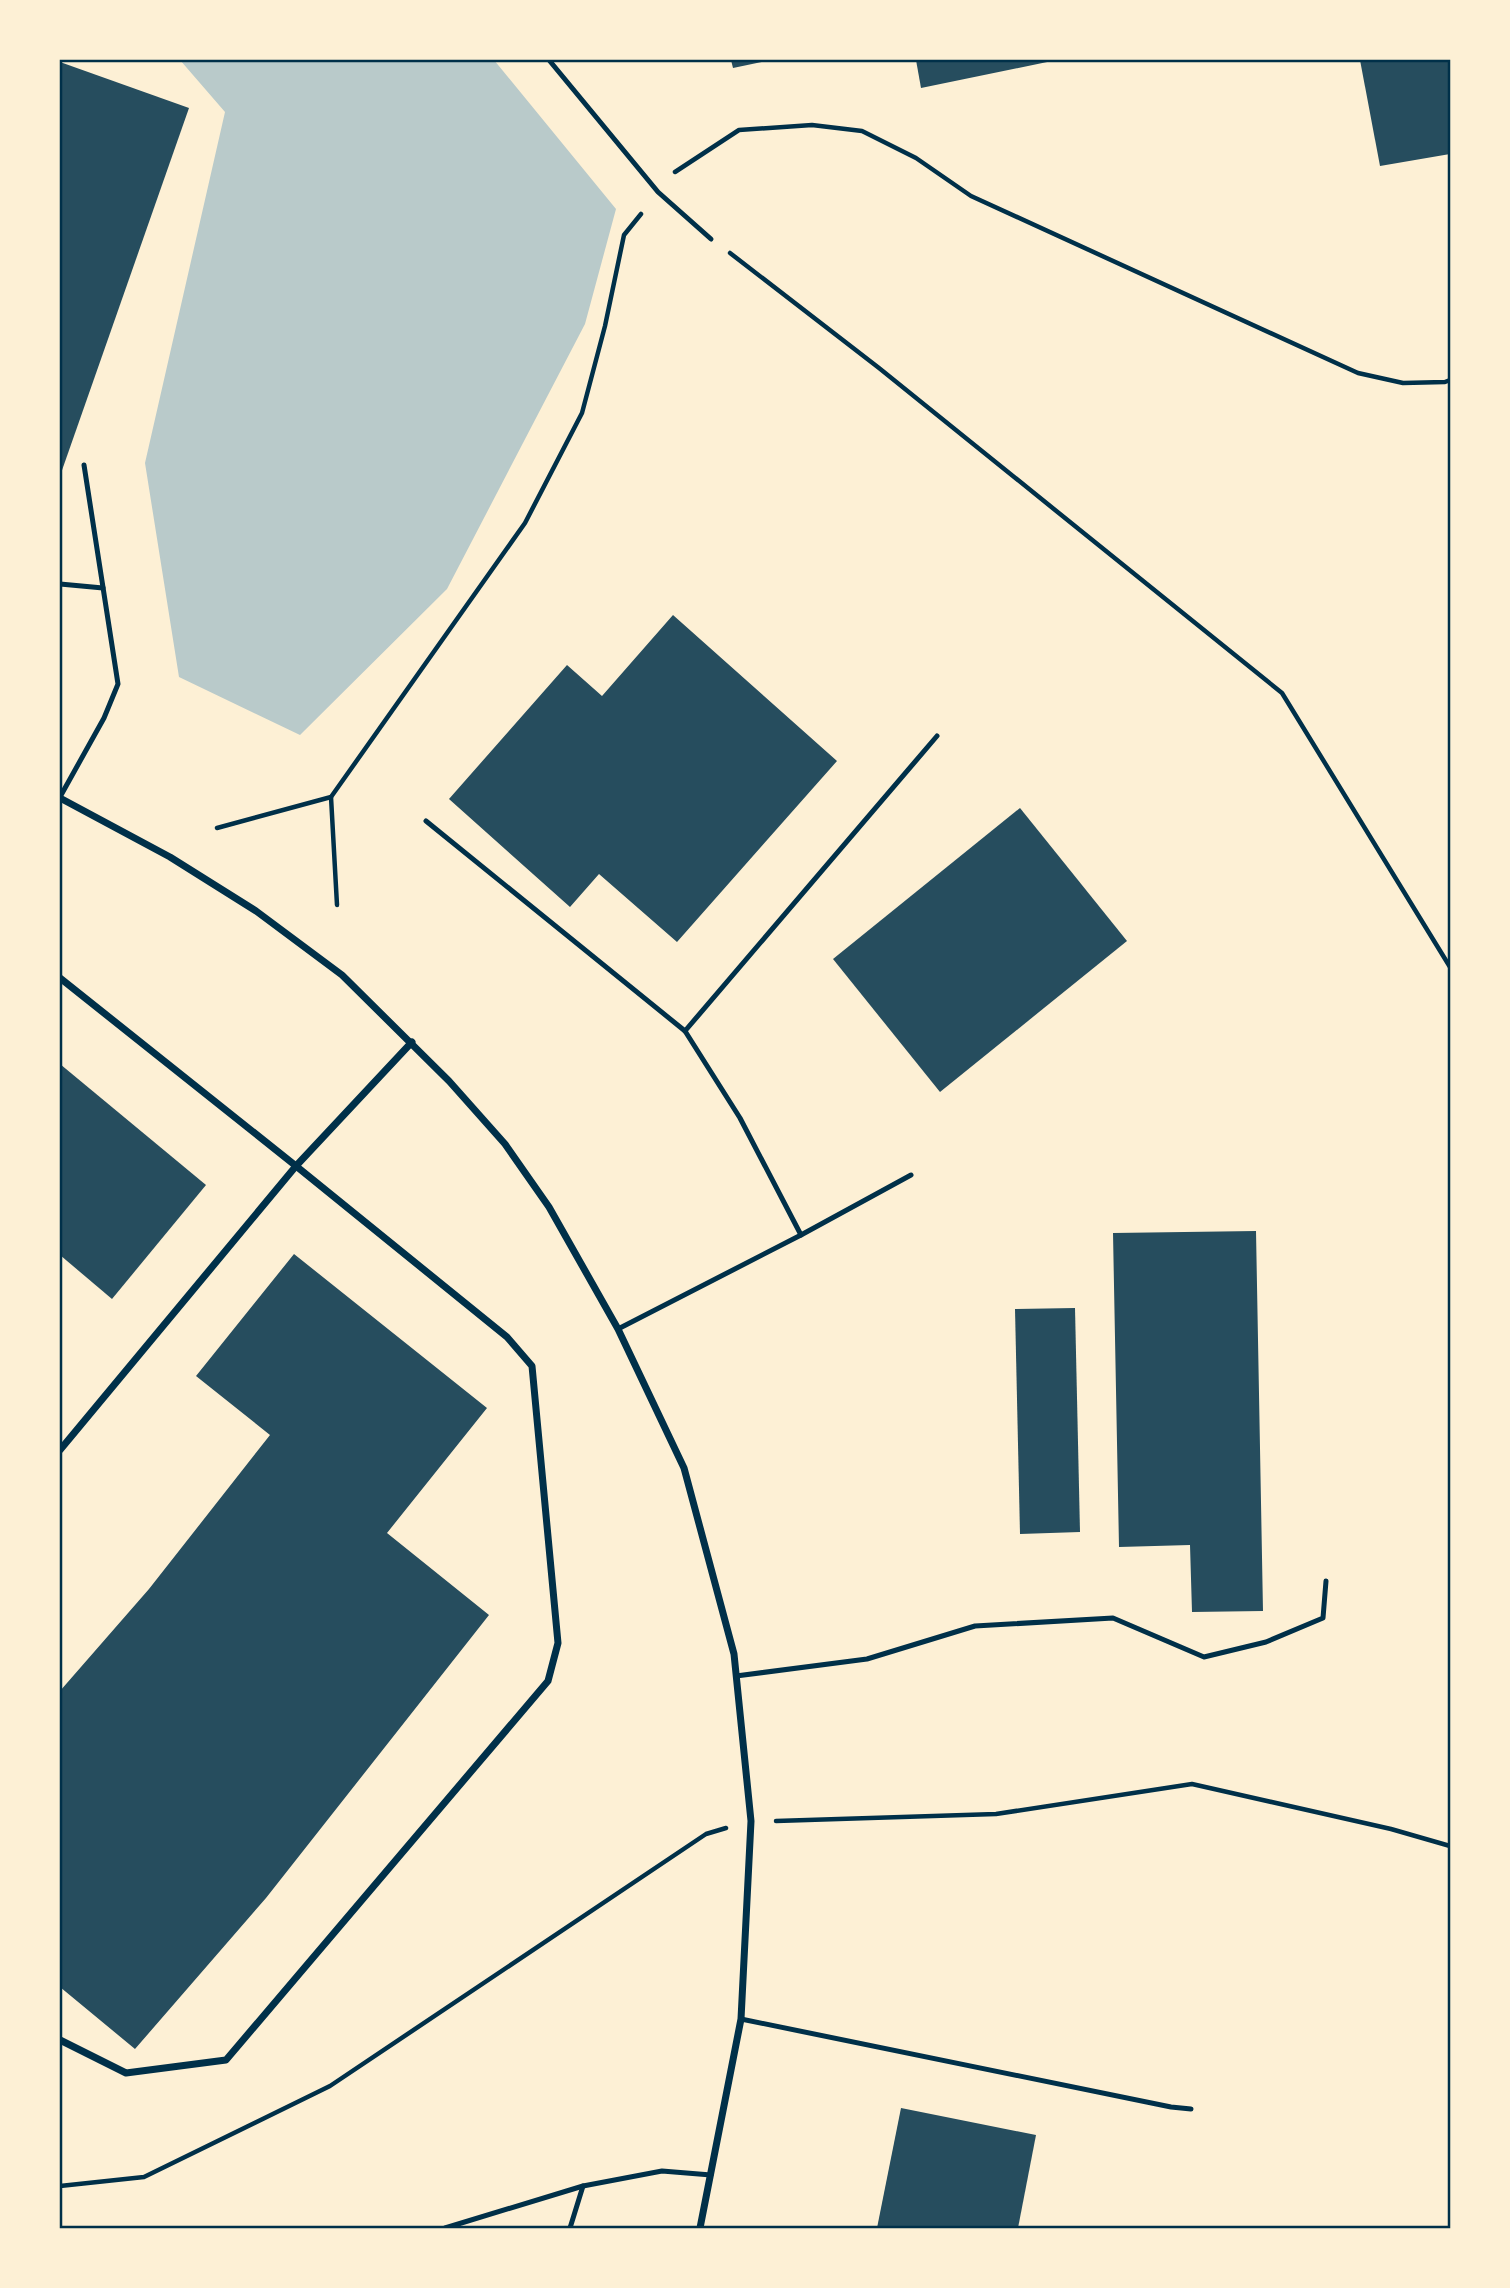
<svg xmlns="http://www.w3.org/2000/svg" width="1510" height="2288" viewBox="0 0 1510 2288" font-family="'Open Sans',sans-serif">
<rect width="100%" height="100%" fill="#fdf0d5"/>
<path fill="#b9caca" d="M 180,60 L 494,60 L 616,209 L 585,324 L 447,589 L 300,735 L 179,677 L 145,463 L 225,112 Z"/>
<g fill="#264d5e">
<path d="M 731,60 L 767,60 L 767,61 L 733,68 Z"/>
<path d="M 916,60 L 1051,60 L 1052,61 L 921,88 Z"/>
<path d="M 1360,60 L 1450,60 L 1450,154 L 1380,166 Z"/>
<path d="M 60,62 L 189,108 L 60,476 Z"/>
<path d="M 673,615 L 837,761 L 677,942 L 599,874 L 570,907 L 449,799 L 567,665 L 602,696 Z"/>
<path d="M 1020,808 L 1127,941 L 940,1092 L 833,959 Z"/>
<path d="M 60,1064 L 206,1185 L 112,1299 L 60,1255 Z"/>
<path d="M 1256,1231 L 1263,1611 L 1192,1612 L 1190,1545 L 1119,1547 L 1113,1233 Z"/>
<path d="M 294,1254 L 487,1408 L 387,1533 L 489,1615 L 266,1898 L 135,2049 L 60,1987 L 60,1691 L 149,1589 L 270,1435 L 196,1376 Z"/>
<path d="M 1075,1308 L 1080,1532 L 1020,1534 L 1015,1309 Z"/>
<path d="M 901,2108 L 1036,2135 L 1018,2228 L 877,2228 Z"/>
</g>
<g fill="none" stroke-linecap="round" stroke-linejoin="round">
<g stroke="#003049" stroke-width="4.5">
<path d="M 675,172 L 739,130 L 812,125 L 862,131 L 916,158 L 971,196 L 1358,373 L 1403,383 L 1445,382 L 1450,380"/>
<path d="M 730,253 L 879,368 L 1282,693 L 1450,967"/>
<path d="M 331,797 L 337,905"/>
<path d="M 217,828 L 331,797 L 525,523 L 582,413 L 605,326 L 624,235 L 641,214"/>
<path d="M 776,1821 L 996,1814 L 1192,1784 L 1391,1829 L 1450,1846"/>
<path d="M 60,2186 L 144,2177 L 330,2086 L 706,1834 L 726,1828"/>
</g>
<g stroke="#003049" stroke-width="5">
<path d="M 549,60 L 658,192 L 711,239"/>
<path d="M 60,584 L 103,588"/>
<path d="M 60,797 L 104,718 L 118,684 L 84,465"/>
<path d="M 426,821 L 685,1031 L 740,1118 L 801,1235"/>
<path d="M 685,1031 L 937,736"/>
<path d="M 618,1329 L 801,1235 L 911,1175"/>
<path d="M 736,1676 L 867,1659 L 975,1626 L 1113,1618 L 1204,1657 L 1266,1642 L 1323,1618 L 1326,1581"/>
<path d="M 741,2019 L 1171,2107 L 1191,2109"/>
<path d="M 445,2228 L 583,2186 L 662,2171 L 711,2175"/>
<path d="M 570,2228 L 583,2186"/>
</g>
<g stroke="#003049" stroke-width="7">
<path d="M 60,798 L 170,857 L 256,911 L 342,975 L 449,1081 L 505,1144 L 549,1207 L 618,1329 L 684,1468 L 734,1654 L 751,1821 L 741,2019 L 700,2228"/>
<path d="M 60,978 L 296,1166 L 507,1337 L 532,1366 L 558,1643 L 548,1681 L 226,2060 L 126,2073 L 60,2040"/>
<path d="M 60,1450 L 296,1166 L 412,1042"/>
</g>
</g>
<rect width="1510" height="2288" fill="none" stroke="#fdf0d5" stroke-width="122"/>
<rect x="61" y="61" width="1388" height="2166" fill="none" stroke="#003049" stroke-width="2.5"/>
</svg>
